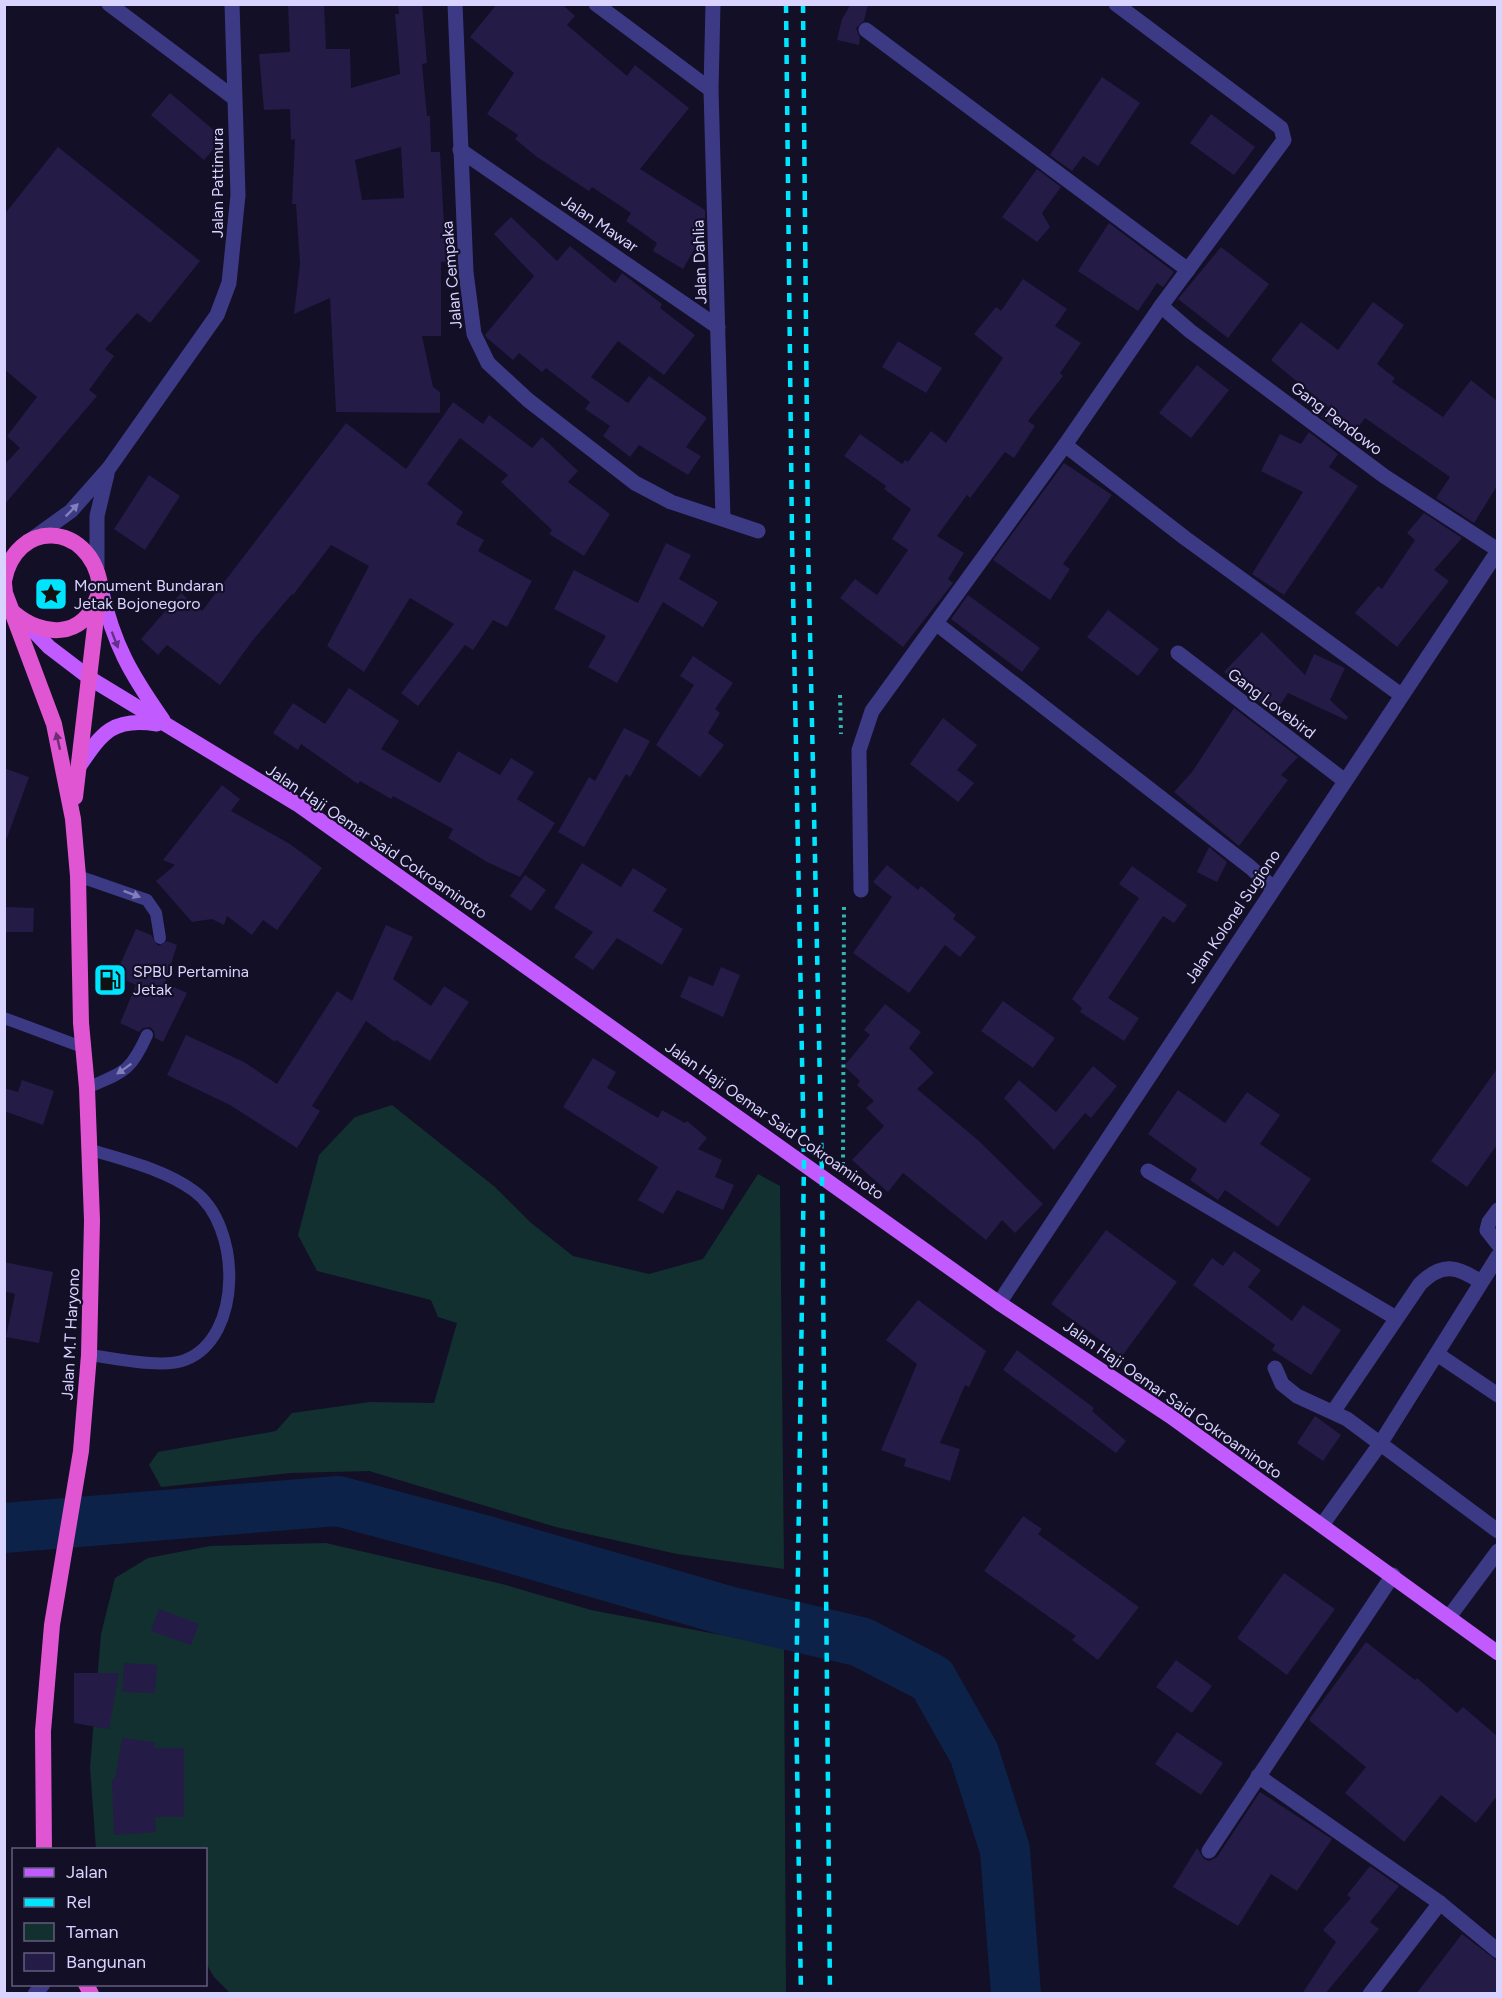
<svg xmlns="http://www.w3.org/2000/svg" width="1502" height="1998" viewBox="0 0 1502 1998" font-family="Figtree,sans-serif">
<rect width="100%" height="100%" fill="#130f26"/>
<g fill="#12302f">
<path d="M 392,1105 L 495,1187 L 530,1222 L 573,1256 L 649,1274 L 703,1259 L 758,1174 L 780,1186 L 784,1569 L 677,1554 L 556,1527 L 369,1471 L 290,1473 L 161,1487 L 149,1465 L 158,1452 L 276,1431 L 292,1413 L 370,1402 L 434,1403 L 457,1323 L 438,1317 L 431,1300 L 317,1271 L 298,1235 L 319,1155 L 355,1117 Z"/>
<path d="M 326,1543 L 502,1584 L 591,1610 L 784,1647 L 786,1993 L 230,1993 L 214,1977 L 206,1963 L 206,1850 L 96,1850 L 90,1767 L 101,1634 L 115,1578 L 148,1558 L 210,1546 Z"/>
</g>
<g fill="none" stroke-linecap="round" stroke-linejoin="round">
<path stroke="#0c2248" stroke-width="50" d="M 4,1528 L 338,1501 L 487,1541 L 728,1611 L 861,1642 L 932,1679 L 974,1753 L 1005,1850 L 1016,1994"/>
</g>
<g fill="#241b47" fill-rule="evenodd">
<path d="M 288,4 L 324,4 L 326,49 L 350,49 L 351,88 L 400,74 L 395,14 L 399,14 L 398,4 L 422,4 L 427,63 L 422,64 L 427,116 L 430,116 L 431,152 L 440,152 L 446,262 L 441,262 L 441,336 L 422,336 L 433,387 L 440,392 L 440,413 L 336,412 L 330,298 L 294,314 L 300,264 L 296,204 L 292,204 L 295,139 L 291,140 L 290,109 L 264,110 L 259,54 L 290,52 ZM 401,147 L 404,198 L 362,200 L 355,160 Z"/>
<path d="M 497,4 L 562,4 L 575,16 L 567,25 L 627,76 L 635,65 L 689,108 L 640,169 L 705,210 L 705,225 L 697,237 L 700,239 L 683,269 L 653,251 L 657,243 L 626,221 L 631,213 L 592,187 L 589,191 L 537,157 L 515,139 L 518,135 L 487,114 L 514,73 L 470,37 Z"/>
<path d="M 851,4 L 868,4 L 864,21 L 856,28 L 860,38 L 859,45 L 837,40 L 842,19 Z"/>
<path d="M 1102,77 L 1140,103 L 1098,166 L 1083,156 L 1072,171 L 1050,155 Z"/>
<path d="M 170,93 L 223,138 L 204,160 L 151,115 Z"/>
<path d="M 1211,114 L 1255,147 L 1234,175 L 1190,143 Z"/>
<path d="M 58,147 L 200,261 L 150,323 L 137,313 L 105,349 L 114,356 L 89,390 L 97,396 L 4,505 L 4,465 L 20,448 L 7,436 L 37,397 L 4,369 L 4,215 Z"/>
<path d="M 1037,169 L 1061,187 L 1042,213 L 1050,227 L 1037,242 L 1002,217 Z"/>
<path d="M 511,217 L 557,261 L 570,246 L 615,283 L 622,273 L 662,304 L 660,308 L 695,335 L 664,375 L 618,341 L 591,377 L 628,403 L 649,376 L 707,418 L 686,447 L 701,456 L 688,475 L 639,445 L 630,457 L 603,436 L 610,426 L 585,409 L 590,402 L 546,368 L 542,372 L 519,353 L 513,360 L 487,338 L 485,335 L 534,276 L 494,234 Z"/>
<path d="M 1109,223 L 1174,272 L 1163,287 L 1157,283 L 1138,311 L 1078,271 Z"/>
<path d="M 1221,247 L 1269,284 L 1228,338 L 1178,299 Z"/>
<path d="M 1023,279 L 1067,309 L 1055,326 L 1081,343 L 1060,373 L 1063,376 L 1028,421 L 1035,426 L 1014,458 L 1005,452 L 970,498 L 967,495 L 937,536 L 964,553 L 948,579 L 953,583 L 903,647 L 840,598 L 855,579 L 877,595 L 908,550 L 892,539 L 911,509 L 884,489 L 886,486 L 844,456 L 860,434 L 902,464 L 905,460 L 908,462 L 931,431 L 946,443 L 1003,358 L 974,334 L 996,307 L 1001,311 Z"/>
<path d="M 1373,302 L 1404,325 L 1377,364 L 1395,378 L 1392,382 L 1443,417 L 1471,380 L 1497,401 L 1497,486 L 1474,523 L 1436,498 L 1450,477 L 1365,418 L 1350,438 L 1321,417 L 1328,407 L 1271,360 L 1301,322 L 1338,350 Z"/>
<path d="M 898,341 L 942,368 L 926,393 L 882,367 Z"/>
<path d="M 1197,365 L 1229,390 L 1191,438 L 1159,413 Z"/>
<path d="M 453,402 L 483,424 L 489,415 L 532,448 L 542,437 L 578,471 L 568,482 L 610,514 L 584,556 L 549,534 L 552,530 L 501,482 L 508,475 L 460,438 L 427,484 L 463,512 L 456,524 L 484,540 L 478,551 L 532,581 L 507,627 L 493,620 L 473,650 L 465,645 L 418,706 L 401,693 L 454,624 L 410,598 L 364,672 L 327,646 L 369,566 L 331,545 L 293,595 L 292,594 L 253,640 L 220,685 L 167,645 L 158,655 L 141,639 L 181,593 L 202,611 L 346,423 L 406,469 Z"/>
<path d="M 1309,432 L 1338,454 L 1329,467 L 1358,486 L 1284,595 L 1252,574 L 1303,492 L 1261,471 L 1280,434 L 1301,444 Z"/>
<path d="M 1064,463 L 1112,495 L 1063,564 L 1070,569 L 1050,600 L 993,560 Z"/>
<path d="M 149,475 L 180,496 L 145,550 L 114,529 Z"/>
<path d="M 1424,513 L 1462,538 L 1434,570 L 1449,581 L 1397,647 L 1355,613 L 1378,586 L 1382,589 L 1415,540 L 1407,533 Z"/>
<path d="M 666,543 L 691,555 L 679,579 L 718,602 L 703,627 L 663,602 L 617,683 L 588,667 L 606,636 L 554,609 L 574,570 L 638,603 Z"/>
<path d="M 968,595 L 1040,648 L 1022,672 L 951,619 Z"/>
<path d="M 1108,610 L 1159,649 L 1138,676 L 1087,637 Z"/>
<path d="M 1262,632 L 1305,675 L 1314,654 L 1345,668 L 1330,700 L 1348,717 L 1346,720 L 1288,693 L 1274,714 L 1224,672 Z"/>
<path d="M 693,656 L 733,683 L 715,709 L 720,713 L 708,733 L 724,745 L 700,777 L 656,745 L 694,685 L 680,676 Z"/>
<path d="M 349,688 L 399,721 L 381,749 L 440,783 L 458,751 L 500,775 L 511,758 L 534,772 L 517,799 L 555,823 L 520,877 L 487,862 L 448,838 L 453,829 L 393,796 L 391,799 L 360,781 L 358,784 L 301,744 L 298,750 L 273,733 L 293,703 L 325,724 Z"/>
<path d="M 1234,708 L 1298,757 L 1281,775 L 1288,780 L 1239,846 L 1174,792 L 1192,772 Z"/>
<path d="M 943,718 L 977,745 L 957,770 L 974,783 L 958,802 L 910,764 Z"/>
<path d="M 624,728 L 650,741 L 630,777 L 626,774 L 584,847 L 558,832 L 589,777 L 595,781 Z"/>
<path d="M 4,768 L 29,777 L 7,838 L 4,837 Z"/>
<path d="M 222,785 L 240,799 L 231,811 L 290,844 L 322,868 L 277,930 L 263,920 L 252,935 L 227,916 L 224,925 L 212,919 L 192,922 L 156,881 L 175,865 L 163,860 Z"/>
<path d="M 1209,847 L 1227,862 L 1217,882 L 1197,872 Z"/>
<path d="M 582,863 L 621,887 L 633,868 L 667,889 L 653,911 L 683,929 L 662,965 L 617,938 L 593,970 L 574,957 L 593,932 L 554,908 Z"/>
<path d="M 887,865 L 918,890 L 921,886 L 956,915 L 953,919 L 976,937 L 960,957 L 945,945 L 909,993 L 853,953 L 892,897 L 873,882 Z"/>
<path d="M 1132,866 L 1187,905 L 1174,923 L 1163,916 L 1108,998 L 1139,1018 L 1124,1041 L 1080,1012 L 1082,1008 L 1072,999 L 1139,898 L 1119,884 Z"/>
<path d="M 525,875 L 546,890 L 531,911 L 510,896 Z"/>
<path d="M 4,907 L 34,908 L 33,932 L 4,932 Z"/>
<path d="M 386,925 L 413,937 L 393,979 L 431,1006 L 444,986 L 469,1002 L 430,1061 L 396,1040 L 395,1042 L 366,1021 L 312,1106 L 320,1111 L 297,1148 L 230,1105 L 167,1075 L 186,1035 L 244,1062 L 277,1084 L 337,991 L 352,1001 Z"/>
<path d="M 136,929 L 151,935 L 158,946 L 167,941 L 177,945 L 165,983 L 187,993 L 163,1042 L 155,1038 L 154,1031 L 150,1027 L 143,1028 L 139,1032 L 120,1023 L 136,985 L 115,976 Z"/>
<path d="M 721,967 L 740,975 L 723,1017 L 680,997 L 689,976 L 713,986 Z"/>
<path d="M 1003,1001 L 1055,1038 L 1033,1068 L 981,1031 Z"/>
<path d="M 885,1004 L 921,1032 L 909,1048 L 934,1073 L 917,1089 L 979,1141 L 1043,1204 L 1015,1233 L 1002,1220 L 986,1240 L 903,1173 L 888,1192 L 852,1160 L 884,1126 L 866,1108 L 874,1101 L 857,1085 L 860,1081 L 844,1066 L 870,1035 L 864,1030 Z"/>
<path d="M 593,1058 L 616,1072 L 607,1088 L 658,1118 L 662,1110 L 685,1123 L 687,1121 L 707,1138 L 698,1149 L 722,1160 L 715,1177 L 734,1185 L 723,1210 L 677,1190 L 663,1214 L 638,1200 L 658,1167 L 563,1107 Z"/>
<path d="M 1093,1066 L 1117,1086 L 1091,1118 L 1085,1113 L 1054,1150 L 1004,1098 L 1019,1080 L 1056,1112 Z"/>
<path d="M 1497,1069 L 1497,1145 L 1467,1187 L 1431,1161 Z"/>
<path d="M 22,1080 L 54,1091 L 43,1125 L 4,1111 L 4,1088 L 18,1092 Z"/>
<path d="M 1178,1090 L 1225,1123 L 1247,1092 L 1280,1115 L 1260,1144 L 1311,1179 L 1278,1227 L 1225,1190 L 1218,1200 L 1190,1180 L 1197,1169 L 1148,1134 Z"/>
<path d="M 1106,1230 L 1177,1282 L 1122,1356 L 1051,1304 Z"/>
<path d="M 1234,1251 L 1261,1270 L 1248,1287 L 1292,1321 L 1303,1305 L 1341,1330 L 1311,1375 L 1272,1350 L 1275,1345 L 1193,1285 L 1212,1258 L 1223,1266 Z"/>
<path d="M 4,1262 L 53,1272 L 39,1343 L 6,1337 L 15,1294 L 4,1291 Z"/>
<path d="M 918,1300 L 986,1351 L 969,1387 L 965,1385 L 940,1443 L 960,1449 L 950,1481 L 904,1466 L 906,1459 L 881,1450 L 917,1364 L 886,1340 Z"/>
<path d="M 1017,1350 L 1094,1408 L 1092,1411 L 1126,1441 L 1116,1453 L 1003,1370 Z"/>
<path d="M 1315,1416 L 1341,1435 L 1323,1461 L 1297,1443 Z"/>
<path d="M 1023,1516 L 1042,1529 L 1038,1534 L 1139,1607 L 1098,1660 L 1072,1640 L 1076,1636 L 984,1571 Z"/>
<path d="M 1284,1573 L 1335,1609 L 1287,1675 L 1237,1638 Z"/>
<path d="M 159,1609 L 199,1624 L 191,1645 L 151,1631 Z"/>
<path d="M 1366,1642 L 1415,1680 L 1417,1678 L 1457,1713 L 1463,1707 L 1497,1736 L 1497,1796 L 1476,1823 L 1441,1795 L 1404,1842 L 1345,1793 L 1366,1767 L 1310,1721 L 1310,1718 Z"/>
<path d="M 1176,1660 L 1212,1686 L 1192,1713 L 1156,1687 Z"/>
<path d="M 124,1663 L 157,1665 L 155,1693 L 122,1692 Z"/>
<path d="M 74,1673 L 119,1673 L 109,1729 L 74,1723 Z"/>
<path d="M 1177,1732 L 1223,1763 L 1201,1795 L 1155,1764 Z"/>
<path d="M 122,1738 L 155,1742 L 154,1748 L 184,1748 L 184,1817 L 155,1817 L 156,1832 L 114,1835 L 112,1779 L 115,1779 Z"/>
<path d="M 1260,1792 L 1332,1839 L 1297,1891 L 1271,1874 L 1238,1926 L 1173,1887 L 1197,1848 L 1204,1859 L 1209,1861 L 1217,1857 Z"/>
<path d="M 1370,1866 L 1399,1886 L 1370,1922 L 1379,1929 L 1325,1994 L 1302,1994 L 1336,1942 L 1323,1930 L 1351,1898 L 1347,1895 Z"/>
<path d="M 1462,1934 L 1497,1961 L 1497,1994 L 1416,1994 Z"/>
</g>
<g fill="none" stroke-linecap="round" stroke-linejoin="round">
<g stroke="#2fb8b0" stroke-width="4" stroke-dasharray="3 4.5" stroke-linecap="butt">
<path d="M 840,695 L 841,734"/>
<path d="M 843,1165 L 844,903"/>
</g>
<g stroke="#3d3a85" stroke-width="12">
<path d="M 78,876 L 147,900 L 156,913 L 160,938"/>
<path d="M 4,1018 L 82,1047"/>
<path d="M 87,1088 C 123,1072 130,1073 147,1035"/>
<path d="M 88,1149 C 123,1160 164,1169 194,1191 C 241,1225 244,1337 185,1360 C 162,1369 114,1358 89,1355"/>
</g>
<g stroke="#3d3a85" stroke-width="15">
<path d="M 109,4 L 234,98"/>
<path d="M 455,4 L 466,272 L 474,334 L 488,363 L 528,400 L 635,483 L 671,502 L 758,531"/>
<path d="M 596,4 L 711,90"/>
<path d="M 713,4 L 711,90 L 723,519"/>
<path d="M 866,30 L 1188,270"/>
<path d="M 460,150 L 718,327"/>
<path d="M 1161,306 L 1190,331 L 1384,476 L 1498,550"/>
<path d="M 1065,445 L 1185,538 L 1401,695"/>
<path d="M 937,624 L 1250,867 L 1272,887"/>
<path d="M 1178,653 L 1345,781"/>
<path d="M 861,890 L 859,750 L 872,711 L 1065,445 L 1161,306 L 1284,140 L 1281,128 L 1116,4"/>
<path d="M 1148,1171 L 1396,1318"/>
<path d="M 1498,1210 L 1489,1222 L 1487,1230 L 1498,1244"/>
<path d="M 999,1303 L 1498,551"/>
<path d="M 1437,1354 L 1498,1395"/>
<path d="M 1275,1368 L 1282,1384 L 1297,1396 L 1347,1419 L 1498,1531"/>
<path d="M 1333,1412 L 1420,1284 C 1442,1262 1457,1266 1481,1282"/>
<path d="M 1322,1525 L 1380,1444 L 1498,1256"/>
<path d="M 1449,1617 L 1498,1551"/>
<path d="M 1258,1776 L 1440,1903 L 1498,1951"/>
<path d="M 1209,1851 L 1393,1575"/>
<path d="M 35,1994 L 43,1984"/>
<path d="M 1370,1994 L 1440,1903"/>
</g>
<g stroke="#3d3a85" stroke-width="15">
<path d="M 32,539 L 71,511 L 109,468 L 217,315 L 229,283 L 238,195 L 232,4"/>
<path d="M 97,567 L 97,516 L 107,474"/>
</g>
<g stroke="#c25bff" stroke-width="15">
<path d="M 101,589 C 114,645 130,673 163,720"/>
<path d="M 28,625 L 49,647 L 91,679 L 297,804 L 999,1303 L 1170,1416 L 1498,1653"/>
<path d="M 78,768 C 102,733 112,717 157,724"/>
</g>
<g stroke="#e055d1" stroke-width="16">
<path d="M 4,581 C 15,519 89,521 100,584 L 75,797"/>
<path d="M 4,583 L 5,593 L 54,724 L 73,819 L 78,876 L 81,1023 L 87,1088 L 92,1220 L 89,1355 L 81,1451 L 52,1625 L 43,1731 L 44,1850"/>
<path d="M 14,613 C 42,637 83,639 97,598"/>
<path d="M 86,1984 L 91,1994"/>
</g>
<g stroke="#00e5ff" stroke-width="4.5" stroke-dasharray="9 8" stroke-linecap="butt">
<path d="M 786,4 L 792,537 L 804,1162 L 796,1705 L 801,1994"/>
<path d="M 803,4 L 808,542 L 822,1175 L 830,1994"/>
</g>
</g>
<defs><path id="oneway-solid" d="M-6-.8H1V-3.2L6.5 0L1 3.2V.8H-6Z" transform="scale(1.5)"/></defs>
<g fill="#837fbc">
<use href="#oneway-solid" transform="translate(72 510) rotate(-45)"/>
<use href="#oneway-solid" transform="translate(132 894) rotate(21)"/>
<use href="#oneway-solid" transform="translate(124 1069) rotate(145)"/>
</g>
<use fill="#623188" href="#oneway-solid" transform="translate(115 640) rotate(69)"/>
<use fill="#6f2e73" href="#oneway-solid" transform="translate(58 741) rotate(-103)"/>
<defs>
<g id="sight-square" transform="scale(1.725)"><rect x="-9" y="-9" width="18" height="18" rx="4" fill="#00e5ff" stroke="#130f26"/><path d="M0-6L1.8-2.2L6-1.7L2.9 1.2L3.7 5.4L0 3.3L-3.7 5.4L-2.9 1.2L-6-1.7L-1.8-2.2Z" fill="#111"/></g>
<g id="fuel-square" transform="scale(1.725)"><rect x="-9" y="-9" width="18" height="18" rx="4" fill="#00e5ff" stroke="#130f26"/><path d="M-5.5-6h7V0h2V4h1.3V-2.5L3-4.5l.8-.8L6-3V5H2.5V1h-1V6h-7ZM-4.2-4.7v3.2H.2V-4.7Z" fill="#111"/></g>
</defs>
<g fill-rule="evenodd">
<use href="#sight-square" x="51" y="594"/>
<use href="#fuel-square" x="110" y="980"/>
</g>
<g text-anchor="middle" stroke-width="4.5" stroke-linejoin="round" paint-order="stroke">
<g font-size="16" fill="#d9d4ff" stroke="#130f26">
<text transform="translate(217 183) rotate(-90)" y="6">Jalan Pattimura</text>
<text transform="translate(600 223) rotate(34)" y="6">Jalan Mawar</text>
<text transform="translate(699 262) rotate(-92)" y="6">Jalan Dahlia</text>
<text transform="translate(451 275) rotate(-95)" y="6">Jalan Cempaka</text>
<text transform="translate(1337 418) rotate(37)" y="6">Gang Pendowo</text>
<text transform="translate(1272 703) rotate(37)" y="6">Gang Lovebird</text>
<text transform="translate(377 841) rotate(34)" y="6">Jalan Haji Oemar Said Cokroaminoto</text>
<text transform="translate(1232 916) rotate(-56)" y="6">Jalan Kolonel Sugiono</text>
<text transform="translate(775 1120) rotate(35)" y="6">Jalan Haji Oemar Said Cokroaminoto</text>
<text transform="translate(70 1334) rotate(-87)" y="6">Jalan M.T Haryono</text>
<text transform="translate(1173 1399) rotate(35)" y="6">Jalan Haji Oemar Said Cokroaminoto</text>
</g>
<g font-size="16" fill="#d9d4ff" stroke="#130f26" text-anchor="start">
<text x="74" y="591">Monument Bundaran<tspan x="74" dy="18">Jetak Bojonegoro</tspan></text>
<text x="133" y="977">SPBU Pertamina<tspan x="133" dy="18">Jetak</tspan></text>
</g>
</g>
<rect width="1502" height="1998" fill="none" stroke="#d9d4ff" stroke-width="12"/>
<rect x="12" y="1848" width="195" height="138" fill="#130f26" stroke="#625e7d" stroke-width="1.5"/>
<rect x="24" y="1868" width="30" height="9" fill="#c25bff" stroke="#625e7d" stroke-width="1.5"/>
<text x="66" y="1878" font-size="18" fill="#d9d4ff">Jalan</text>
<rect x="24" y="1898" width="30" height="9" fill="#00e5ff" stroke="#625e7d" stroke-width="1.5"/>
<text x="66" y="1908" font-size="18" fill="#d9d4ff">Rel</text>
<rect x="24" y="1923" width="30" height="18" fill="#12302f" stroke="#625e7d" stroke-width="1.5"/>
<text x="66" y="1938" font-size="18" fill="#d9d4ff">Taman</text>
<rect x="24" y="1953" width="30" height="18" fill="#241b47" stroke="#625e7d" stroke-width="1.5"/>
<text x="66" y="1968" font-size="18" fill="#d9d4ff">Bangunan</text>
</svg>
